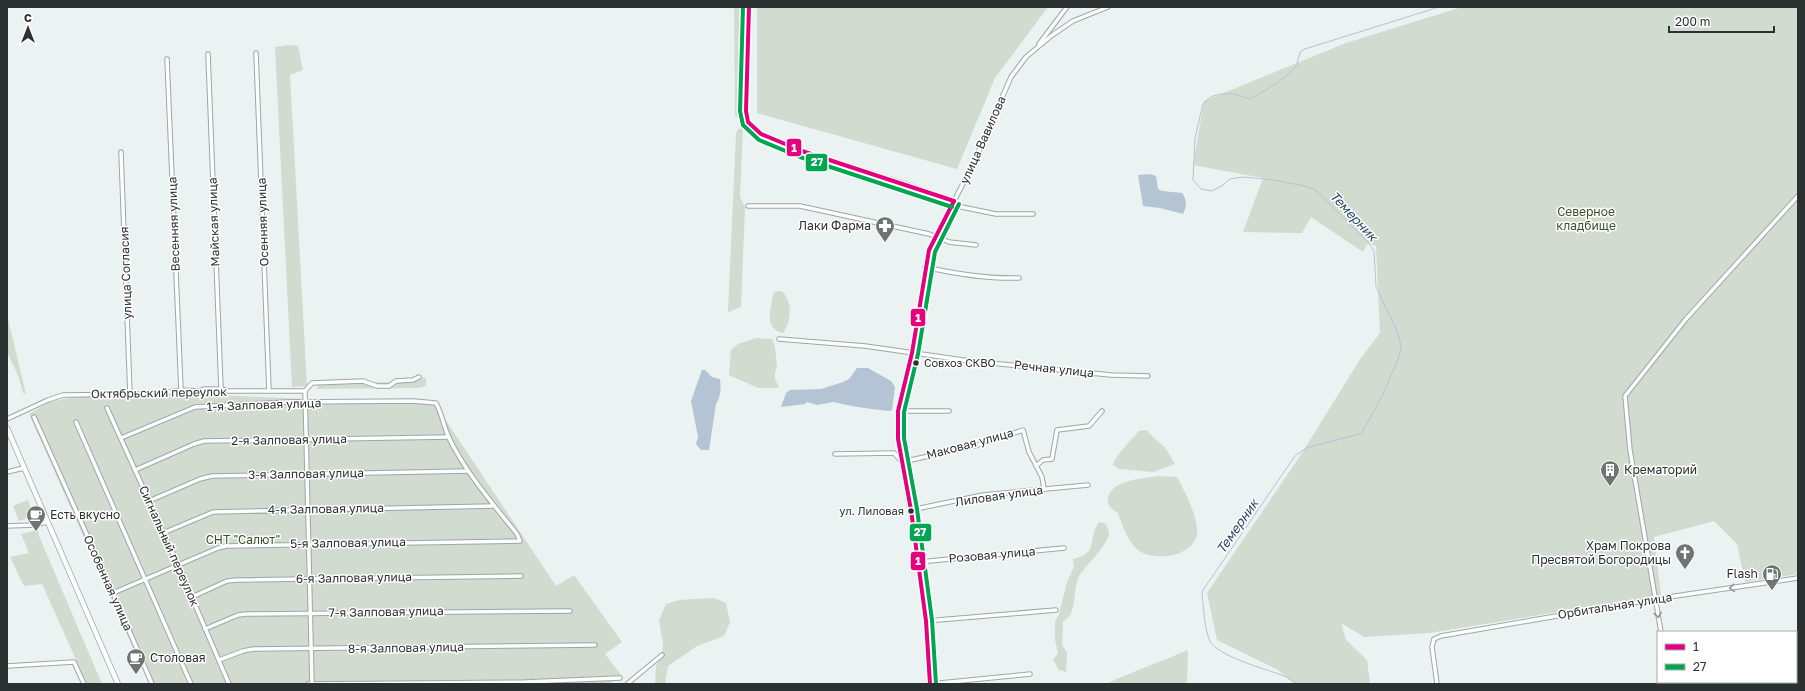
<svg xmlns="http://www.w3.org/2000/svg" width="1805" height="691" viewBox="0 0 1805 691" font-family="'Golos Text',sans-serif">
<rect width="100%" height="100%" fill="#eaf2f2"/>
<g fill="#d1dbd0">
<path d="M 734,7 L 747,7 L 747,115 L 740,120 L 735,115 Z"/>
<path d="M 757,7 L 1048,7 L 995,78 L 957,169 L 757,113 Z"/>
<path d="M 1462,7 L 1798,7 L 1798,574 L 1745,582 L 1737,544 L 1714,521 L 1654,537 L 1661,595 L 1430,633 L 1364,637 L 1341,623 L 1346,640 L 1367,660 L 1370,684 L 1294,684 L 1278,670 L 1217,640 L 1207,593 L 1300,456 L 1361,358 L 1380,333 L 1376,246 L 1368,243 L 1363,252 L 1311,217 L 1302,233 L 1243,232 L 1263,178 L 1193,165 L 1204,101 L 1346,43 Z"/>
<path d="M 289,45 L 298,46 L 303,70 L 290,75 L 307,386 L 292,387 L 275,47 Z"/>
<path d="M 743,128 L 740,197 L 745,207 L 741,307 L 728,312 L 736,134 L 738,129 Z"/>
<path d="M 781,291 C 793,300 792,321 783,333 C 763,329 771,306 774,292 Z"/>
<path d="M 7,315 L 26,394 L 23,393 L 19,378 L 7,352 Z"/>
<path d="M 756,338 L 772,339 L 775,347 L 777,367 L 775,372 L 775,379 L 779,388 L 758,388 L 729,375 L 731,350 L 738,344 Z"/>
<path d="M 419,377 L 426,378 L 426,386 L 418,388 L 317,389 L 318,383 L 415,382 Z"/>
<path d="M 186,394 L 435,404 L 556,586 L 574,575 L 622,642 L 605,654 L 621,675 L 609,684 L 149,684 L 29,414 L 50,402 L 78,396 L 161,397 Z"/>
<path d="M 1146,430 L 1166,449 L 1175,464 L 1153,472 L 1119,469 L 1113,465 C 1115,456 1132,439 1139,431 Z"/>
<path d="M 1158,476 L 1177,477 C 1184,490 1199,518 1197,534 C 1193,558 1148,564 1134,546 C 1126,537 1122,524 1118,513 C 1113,510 1107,506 1108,499 C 1111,479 1142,479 1158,476 Z"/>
<path d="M 28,500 L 34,516 L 19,521 L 13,506 Z"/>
<path d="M 1099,522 L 1106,524 C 1107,527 1109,530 1109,533 C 1109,544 1086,565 1079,576 C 1073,588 1076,606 1070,615 C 1068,618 1065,620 1063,622 L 1062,645 L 1067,653 L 1066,672 L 1059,670 L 1053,660 L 1058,653 L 1055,640 L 1055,622 L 1059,614 L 1067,582 L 1074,567 L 1073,559 L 1083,556 L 1090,550 L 1095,529 Z"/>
<path d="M 38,530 L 39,536 L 102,684 L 87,684 L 42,584 L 24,586 L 10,557 L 29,553 L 21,534 Z"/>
<path d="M 714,598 L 726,603 L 730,622 L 724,636 L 697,646 L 668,666 L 665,684 L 655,684 L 656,666 L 662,655 L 663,645 L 659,620 L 666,604 L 679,600 Z"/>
<path d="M 1188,650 L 1187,684 L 1106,684 C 1133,671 1161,662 1188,650 Z"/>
</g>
<g fill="#b4c4d5">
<path d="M 1150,174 L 1156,176 L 1158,189 L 1162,191 L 1182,193 C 1187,200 1187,206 1183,214 L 1160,208 L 1143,206 L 1138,175 Z"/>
<path d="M 857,368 L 868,368 L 891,381 L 895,387 L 892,410 L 888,411 L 857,407 L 833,402 L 817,405 L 807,402 L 805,404 L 781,407 L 786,393 L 790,390 L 821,389 L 843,382 L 849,379 Z"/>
<path d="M 702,370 L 705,370 L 712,377 L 720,379 C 721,387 721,397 716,404 L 709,450 L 701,450 L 696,444 L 698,437 L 691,401 Z"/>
</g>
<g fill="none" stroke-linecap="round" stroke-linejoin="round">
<path stroke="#b4c4d5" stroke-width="1" d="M 1297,684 C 1288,676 1278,674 1267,670 C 1254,666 1215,653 1210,641 C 1204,628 1204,609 1202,595 L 1203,590 L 1295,456 L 1306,448 L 1359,434 L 1363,431 L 1383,394 L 1399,357 L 1401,346 L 1397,331 L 1376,287 L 1374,251 L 1368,242 L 1317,191 L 1305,186 L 1273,180 L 1244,177 L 1230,179 L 1223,185 L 1212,191 L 1201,189 L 1193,180 L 1195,138 L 1203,104 C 1206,101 1210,97 1213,96 C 1224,92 1239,94 1249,99 C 1261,94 1292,75 1297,64 C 1298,60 1299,56 1300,52 L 1305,49 L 1439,7"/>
<g stroke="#a0a6a6" stroke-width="5.5">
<g id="minor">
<path d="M 749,7 L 746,111 L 748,122 L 761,134 L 802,151 L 906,184 L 954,201"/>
<path d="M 1039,44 L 1067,7"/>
<path d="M 256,53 L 269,391"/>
<path d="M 208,54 L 221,389"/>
<path d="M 167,59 L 181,390"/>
<path d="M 121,152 L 130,395"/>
<path d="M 952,205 L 996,214 L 1033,214"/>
<path d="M 748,206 L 800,206 L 929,234 L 949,242 L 976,245"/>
<path d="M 925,267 C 956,274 987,279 1019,278"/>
<path d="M 779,339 L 865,346 L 970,361 L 1111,375 L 1148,376"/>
<path d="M 305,391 L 312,684"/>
<path d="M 107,408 L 178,565 L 229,684"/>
<path d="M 898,411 L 949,411"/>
<path d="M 34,417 L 113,593 L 152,684"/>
<path d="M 7,419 L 48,400 L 63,395 L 159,394 L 181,390 L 199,391 L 204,389 L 221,389 L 228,391 L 305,391 L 312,383 L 363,381 L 377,386 L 389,386 L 396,381 L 413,380 L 419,377"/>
<path d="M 76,422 L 191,684"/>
<path d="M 835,454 L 894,453 L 902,462 L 978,445 L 1023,430 L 1029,452 L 1042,477 L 1044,489"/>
<path d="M 1036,466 L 1043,460 L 1052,459 L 1057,430 L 1089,426 L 1102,411"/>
<path d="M 135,470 L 194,444 L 204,441 L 449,437"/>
<path d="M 7,472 L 24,468"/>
<path d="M 149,501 L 200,479 L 212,476 L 468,471"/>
<path d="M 911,510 L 983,495 L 1088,485"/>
<path d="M 7,526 L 34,525 L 47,522"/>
<path d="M 163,533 L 213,512 L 494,506"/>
<path d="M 919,562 L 1064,548"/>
<path d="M 113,593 L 218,548 L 226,546 L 520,541 L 517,534 C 493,504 466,473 449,438 C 444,427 442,414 436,403 L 413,401 L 289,402 L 195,407 L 121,438"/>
<path d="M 192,597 L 227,581 L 238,580 L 521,576"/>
<path d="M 926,621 L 1056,610"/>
<path d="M 205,629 L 238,615 L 246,614 L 570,611"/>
<path d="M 1661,632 L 1630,450 L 1625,396 L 1686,319 L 1798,196"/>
<path d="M 1796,638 L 1798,637"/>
<path d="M 219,660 L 243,651 L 253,649 L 595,645"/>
<path d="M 7,666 L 74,662 L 84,684"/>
<path d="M 1669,682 L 1669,684"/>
<path d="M 308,684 L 525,682 L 620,678"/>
<path d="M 627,684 L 662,655"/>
<path d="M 930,684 L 926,621 L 919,562 L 898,439 L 898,411 L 912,353 L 929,250 L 973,164 L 1011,77 L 1026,57 L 1051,36 L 1073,21 L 1108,7"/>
<path d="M 930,684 L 1030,674"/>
<path d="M 1437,684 L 1432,647 L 1434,639 L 1441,636 L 1655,599 L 1798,578"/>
</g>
</g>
<g stroke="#a0a6a6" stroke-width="6">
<path id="major" d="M 7,428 L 118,684"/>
</g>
<use href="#minor" stroke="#fcfdfd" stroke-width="3.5"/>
<use href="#major" stroke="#fcfdfd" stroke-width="4.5"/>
<g stroke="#fff" stroke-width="7">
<g id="bus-1">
<path d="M 749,7 L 746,111 L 748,122 L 761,134 L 802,151 L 954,201"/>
<path d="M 930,684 L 926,621 L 911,510 L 898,439 L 898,411 L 912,353 L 929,250 L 954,201"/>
</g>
</g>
<g stroke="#fff" stroke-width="7">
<g id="bus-2">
<path d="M 743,7 L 740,111 L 743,125 L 759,140 L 800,157 L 952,207"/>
<path d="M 936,684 L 932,620 L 917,509 L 904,438 L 904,412 L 918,354 L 935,252 L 959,204"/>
</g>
</g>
<use href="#bus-1" stroke="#e5007d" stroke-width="4"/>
<use href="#bus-2" stroke="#00a651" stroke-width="4"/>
</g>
<defs><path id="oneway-chevron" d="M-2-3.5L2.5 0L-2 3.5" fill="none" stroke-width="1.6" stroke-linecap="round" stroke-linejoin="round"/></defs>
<g stroke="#949796">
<use href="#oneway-chevron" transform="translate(1732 588) rotate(172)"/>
<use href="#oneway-chevron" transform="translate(1658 615) rotate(80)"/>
</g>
<defs>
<g id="pharmacy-pin" transform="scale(1)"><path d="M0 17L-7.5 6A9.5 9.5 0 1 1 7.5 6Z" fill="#6e7574" stroke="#fff"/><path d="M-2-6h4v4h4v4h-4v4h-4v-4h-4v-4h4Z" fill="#fff"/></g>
<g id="building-pin" transform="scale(1)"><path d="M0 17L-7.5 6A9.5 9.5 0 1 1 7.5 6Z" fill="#6e7574" stroke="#fff"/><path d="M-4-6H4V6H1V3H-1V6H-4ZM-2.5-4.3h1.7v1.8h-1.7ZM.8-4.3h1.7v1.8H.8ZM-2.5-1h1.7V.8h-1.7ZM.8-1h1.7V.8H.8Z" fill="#fff"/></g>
<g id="cafe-pin" transform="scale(1)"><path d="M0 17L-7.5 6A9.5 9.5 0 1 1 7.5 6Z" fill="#6e7574" stroke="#fff"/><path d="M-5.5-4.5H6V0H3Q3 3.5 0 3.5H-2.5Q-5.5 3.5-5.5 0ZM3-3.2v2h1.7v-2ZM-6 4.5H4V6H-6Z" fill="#fff"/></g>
<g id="church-pin" transform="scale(1)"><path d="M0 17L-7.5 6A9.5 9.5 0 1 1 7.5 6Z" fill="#6e7574" stroke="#fff"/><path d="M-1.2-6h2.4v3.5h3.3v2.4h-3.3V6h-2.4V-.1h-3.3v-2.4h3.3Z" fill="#fff"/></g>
<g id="fuel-pin" transform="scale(1)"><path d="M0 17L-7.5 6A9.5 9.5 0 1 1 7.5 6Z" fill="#6e7574" stroke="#fff"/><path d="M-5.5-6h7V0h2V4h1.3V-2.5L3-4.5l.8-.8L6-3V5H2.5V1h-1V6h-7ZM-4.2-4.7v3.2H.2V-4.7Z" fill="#fff"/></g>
</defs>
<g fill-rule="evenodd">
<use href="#pharmacy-pin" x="885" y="226"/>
<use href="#building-pin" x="1610" y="470"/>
<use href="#cafe-pin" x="36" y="515"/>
<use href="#church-pin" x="1685" y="553"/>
<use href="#fuel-pin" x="1772" y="574"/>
<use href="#cafe-pin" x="136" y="658"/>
</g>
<g fill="#2b3130" stroke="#fff" stroke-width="1.5">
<circle cx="916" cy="363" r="3.5"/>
<circle cx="911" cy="511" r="3.5"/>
</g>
<g text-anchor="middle" stroke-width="3" stroke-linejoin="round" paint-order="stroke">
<g font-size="11" fill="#2b3130" stroke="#fff" text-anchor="start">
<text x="924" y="367">Совхоз СКВО</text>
<text x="904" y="515" text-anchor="end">ул. Лиловая</text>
</g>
<g font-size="12" fill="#2b3130" stroke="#fff">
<text transform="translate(983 140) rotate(-66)" y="4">улица Вавилова</text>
<text transform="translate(214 222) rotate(-92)" y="4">Майская улица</text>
<text transform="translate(263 222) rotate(-92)" y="4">Осенняя улица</text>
<text transform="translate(174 224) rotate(-92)" y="4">Весенняя улица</text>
<text transform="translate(126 273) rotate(-92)" y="4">улица Согласия</text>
<text transform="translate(1054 369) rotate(6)" y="4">Речная улица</text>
<text transform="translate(159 393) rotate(-1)" y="4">Октябрьский переулок</text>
<text transform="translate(264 405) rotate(-2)" y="4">1-я Залповая улица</text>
<text transform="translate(289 440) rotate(-1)" y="4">2-я Залповая улица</text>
<text transform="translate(970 444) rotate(-15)" y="4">Маковая улица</text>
<text transform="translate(306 474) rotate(-1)" y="4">3-я Залповая улица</text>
<text transform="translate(999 496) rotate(-8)" y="4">Лиловая улица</text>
<text transform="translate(326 509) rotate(-1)" y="4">4-я Залповая улица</text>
<text transform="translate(348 543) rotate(-1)" y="4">5-я Залповая улица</text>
<text transform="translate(169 546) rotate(66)" y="4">Сигнальный переулок</text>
<text transform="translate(992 555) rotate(-5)" y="4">Розовая улица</text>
<text transform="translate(354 578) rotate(-1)" y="4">6-я Залповая улица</text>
<text transform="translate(108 583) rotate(66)" y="4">Особенная улица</text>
<text transform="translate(1615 606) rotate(-9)" y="4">Орбитальная улица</text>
<text transform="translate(386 612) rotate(-1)" y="4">7-я Залповая улица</text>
<text transform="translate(406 648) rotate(-1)" y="4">8-я Залповая улица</text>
</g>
<g font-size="12" fill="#3b5025" stroke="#fff">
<text x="1586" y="216">Северное<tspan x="1586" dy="14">кладбище</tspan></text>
<text x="243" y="544">СНТ "Салют"</text>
</g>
<g font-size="12" fill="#2b3130" stroke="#fff" text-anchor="end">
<text x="871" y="230">Лаки Фарма</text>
<text x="1624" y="474" text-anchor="start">Крематорий</text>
<text x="50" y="519" text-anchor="start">Есть вкусно</text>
<text x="1671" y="550">Храм Покрова<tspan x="1671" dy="14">Пресвятой Богородицы</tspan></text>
<text x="1758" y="578">Flash</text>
<text x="150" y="662" text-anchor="start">Столовая</text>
</g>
<g font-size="13" font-style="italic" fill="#2b496d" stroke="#fff">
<text transform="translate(1354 216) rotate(47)" y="5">Темерник</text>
<text transform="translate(1237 526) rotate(-55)" y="5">Темерник</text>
</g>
</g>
<g stroke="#fff" stroke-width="1.5">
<rect x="786" y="138" width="16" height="19" rx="4" fill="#e5007d"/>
<rect x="805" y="153" width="23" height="19" rx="4" fill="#00a651"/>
<rect x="910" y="308" width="16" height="19" rx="4" fill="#e5007d"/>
<rect x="909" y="523" width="23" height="19" rx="4" fill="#00a651"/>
<rect x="910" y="551" width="16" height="20" rx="4" fill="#e5007d"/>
</g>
<g font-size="11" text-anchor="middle" font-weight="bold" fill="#fff">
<text x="794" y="152">1</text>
<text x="817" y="166">27</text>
<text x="918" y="322">1</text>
<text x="920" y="536">27</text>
<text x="918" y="565">1</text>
</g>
<rect width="1805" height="691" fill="none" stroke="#2b3130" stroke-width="16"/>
<rect x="1657" y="631" width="140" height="52" fill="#ffffff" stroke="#aaadac"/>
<rect x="1665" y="644" width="20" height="6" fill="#e5007d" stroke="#aaadac"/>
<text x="1693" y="651" font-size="12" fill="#2b3130">1</text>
<rect x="1665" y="664" width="20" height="6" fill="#00a651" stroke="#aaadac"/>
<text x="1693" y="671" font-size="12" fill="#2b3130">27</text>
<g transform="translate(28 28)" stroke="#ffffff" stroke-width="3" paint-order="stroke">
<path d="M0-3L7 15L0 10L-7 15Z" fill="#2b3130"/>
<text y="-6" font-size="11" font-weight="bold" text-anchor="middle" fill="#2b3130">С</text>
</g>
<path d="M1669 26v6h105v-6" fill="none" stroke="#2b3130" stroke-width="2"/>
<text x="1675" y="26" font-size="12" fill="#2b3130" stroke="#ffffff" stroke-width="3" paint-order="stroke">200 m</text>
</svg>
